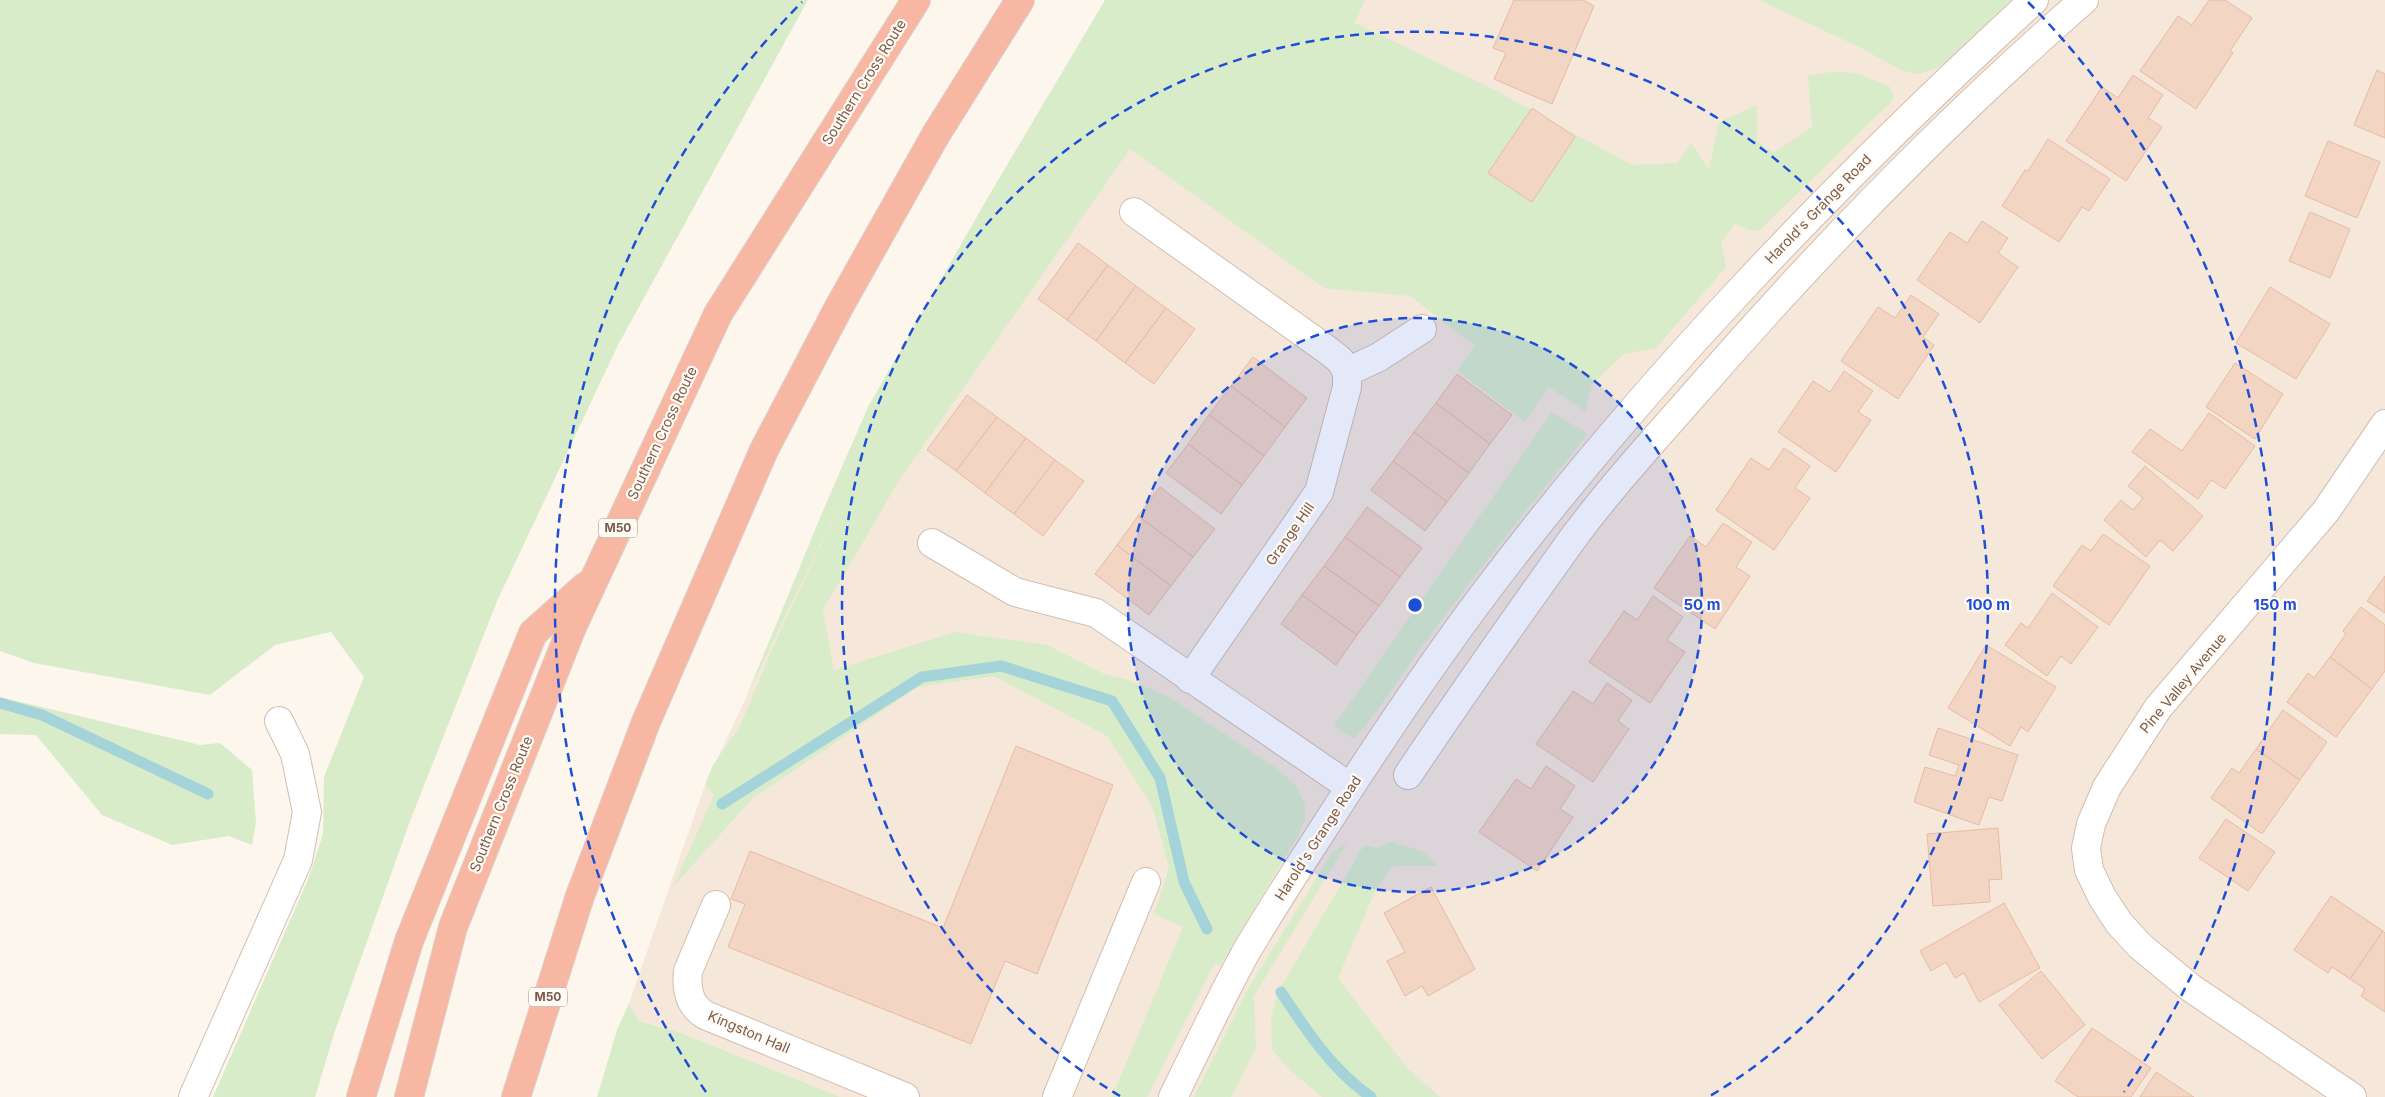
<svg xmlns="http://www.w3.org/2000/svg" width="2385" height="1097" viewBox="0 0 2385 1097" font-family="Inter,sans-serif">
<rect width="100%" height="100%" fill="#fdf6ec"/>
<path fill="#f5e8da" d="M 1125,0 L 1354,22 L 1365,0 L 2385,0 L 2385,1097 L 840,1097 L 676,1031 L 639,1021 L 629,1003 L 705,785 L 745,700 L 889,401 Z"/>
<g fill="#d8ecc9">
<path d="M 0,0 L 808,0 L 618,345 L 498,599 L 410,821 L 334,1034 L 315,1097 L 213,1097 L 309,877 L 323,834 L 324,777 L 364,677 L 331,632 L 275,645 L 210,695 L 34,663 L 0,651 Z"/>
<path d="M 1105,0 L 1365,0 L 1355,23 L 1495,90 L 1632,165 L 1677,163 L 1691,143 L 1709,169 L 1719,122 L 1757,105 L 1757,141 L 1773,153 L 1812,127 L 1808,76 C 1845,68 1856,71 1890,87 L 1894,99 L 1760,230 L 1753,231 L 1735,224 L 1721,243 L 1726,267 L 1656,348 L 1624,354 L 1591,385 L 1586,412 L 1549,387 L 1525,422 L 1457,371 L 1475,346 L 1410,296 L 1324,288 L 1130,149 L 900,479 L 823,610 L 834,670 L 955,632 L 1047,645 L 1104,674 L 1126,679 L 1169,697 L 1279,770 L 1296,786 L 1305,804 L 1305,819 L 1299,834 L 1220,966 L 1215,963 L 1147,1097 L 1112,1097 L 1183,927 L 1154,914 L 1169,868 L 1152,806 L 1107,736 L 994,676 L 918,687 L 752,799 L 673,887 L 714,795 L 705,785 L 713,765 L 740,726 L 773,647 L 850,483 L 745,700 L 822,513 L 868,407 L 991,192 Z"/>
<path d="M 1759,0 L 2011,0 L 1947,63 L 1929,71 L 1916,74 L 1901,70 L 1861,48 Z"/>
<path d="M 1552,412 L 1588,434 C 1532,502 1478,571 1426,641 C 1401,674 1381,709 1354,739 L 1334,726 Z"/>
<path d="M 0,697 L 200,745 L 220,743 L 252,770 L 256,822 L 252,845 L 229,836 L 172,845 L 102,815 L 36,735 L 0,734 Z"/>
<path d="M 1390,842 L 1422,851 L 1438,866 L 1393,866 L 1376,889 L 1338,978 L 1407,1068 L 1440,1097 L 1322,1097 L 1292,1072 L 1272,1050 L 1271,1017 L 1277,994 L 1364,845 L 1376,848 Z"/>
<path d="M 1347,843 L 1254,996 L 1256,1048 L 1231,1097 L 1194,1097 L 1246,992 L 1332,853 Z"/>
<path d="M 629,1003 L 639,1021 L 676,1031 L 840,1097 L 597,1097 L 617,1030 Z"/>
</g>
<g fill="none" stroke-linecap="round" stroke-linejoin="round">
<g stroke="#a5d3da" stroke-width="11">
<path d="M 0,703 L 42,715 L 208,794"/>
<path d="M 722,804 L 922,677 L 1001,666 L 1112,701 L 1160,778 L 1184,882 L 1207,929"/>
<path d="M 1281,992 C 1306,1030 1333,1071 1371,1097"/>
</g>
</g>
<g fill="#f3d5c3" stroke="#e6bba3">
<path d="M 1514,0 L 1583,0 L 1594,6 L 1552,104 L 1494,79 L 1506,53 L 1493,48 Z"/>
<path d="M 2209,0 L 2225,0 L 2252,18 L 2230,51 L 2233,53 L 2196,109 L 2140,71 L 2178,16 L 2192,25 Z"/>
<path d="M 2377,70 L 2385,74 L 2385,138 L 2354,125 Z"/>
<path d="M 2133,75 L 2163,95 L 2148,118 L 2162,127 L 2126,181 L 2066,141 L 2102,87 L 2118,98 Z"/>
<path d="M 1532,108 L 1575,137 L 1532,202 L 1488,173 Z"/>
<path d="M 2048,139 L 2110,179 L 2089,211 L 2082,207 L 2059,242 L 2002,206 L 2025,170 L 2028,171 Z"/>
<path d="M 2328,141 L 2380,162 L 2357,218 L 2305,196 Z"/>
<path d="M 2310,212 L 2350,229 L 2330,278 L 2289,261 Z"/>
<path d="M 1982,221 L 2008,238 L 1998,253 L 2018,267 L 1980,323 L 1917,280 L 1950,232 L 1967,243 Z"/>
<path d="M 1078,243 L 1108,265 L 1067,320 L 1038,299 Z"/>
<path d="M 1108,265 L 1136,286 L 1096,341 L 1067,320 Z"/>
<path d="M 1136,286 L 1166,308 L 1125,363 L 1096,341 Z"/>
<path d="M 2270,287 L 2330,324 L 2296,379 L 2236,343 Z"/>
<path d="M 1911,295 L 1939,314 L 1923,337 L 1934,345 L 1898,399 L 1841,361 L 1878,307 L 1895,318 Z"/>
<path d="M 1166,308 L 1195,329 L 1154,384 L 1125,363 Z"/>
<path d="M 1253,357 L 1307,398 L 1285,427 L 1231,386 Z"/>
<path d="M 2235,363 L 2283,394 L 2255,439 L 2206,407 Z"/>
<path d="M 1844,371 L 1873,391 L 1858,412 L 1871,420 L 1836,472 L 1778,432 L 1813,381 L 1830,392 Z"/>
<path d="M 1457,374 L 1512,415 L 1490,444 L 1436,403 Z"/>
<path d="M 1231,386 L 1285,427 L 1264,456 L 1209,415 Z"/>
<path d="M 967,395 L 997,417 L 956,471 L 927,450 Z"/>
<path d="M 1436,403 L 1490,444 L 1469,473 L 1414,432 Z"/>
<path d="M 2209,413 L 2255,446 L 2225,489 L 2211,480 L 2198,499 L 2132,452 L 2150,429 L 2182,451 Z"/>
<path d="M 1209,415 L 1264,456 L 1242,485 L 1188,444 Z"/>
<path d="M 997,417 L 1026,438 L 985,493 L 956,471 Z"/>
<path d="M 1414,432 L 1469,473 L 1447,502 L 1393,461 Z"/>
<path d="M 1026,438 L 1055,460 L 1014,514 L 985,493 Z"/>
<path d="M 1188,444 L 1242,485 L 1221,514 L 1166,473 Z"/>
<path d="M 1784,448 L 1810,466 L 1795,488 L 1810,498 L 1774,550 L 1716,510 L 1751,458 L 1769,470 Z"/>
<path d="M 1055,460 L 1084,481 L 1043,536 L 1014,514 Z"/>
<path d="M 1393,461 L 1447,502 L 1425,531 L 1371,490 Z"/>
<path d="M 2145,466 L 2203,516 L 2173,551 L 2160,540 L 2146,557 L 2104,520 L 2121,500 L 2133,510 L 2143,498 L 2128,486 Z"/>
<path d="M 1160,487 L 1215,529 L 1193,557 L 1138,516 Z"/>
<path d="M 1367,507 L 1422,548 L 1400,577 L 1345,537 Z"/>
<path d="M 1138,516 L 1193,557 L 1171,586 L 1117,545 Z"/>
<path d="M 1723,523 L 1752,542 L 1736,567 L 1750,576 L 1715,629 L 1654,588 L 1690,536 L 1706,547 Z"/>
<path d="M 2103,534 L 2150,566 L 2109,625 L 2053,586 L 2082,545 L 2091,551 Z"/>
<path d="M 1345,537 L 1400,577 L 1379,606 L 1324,566 Z"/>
<path d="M 1117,545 L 1171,586 L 1149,615 L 1095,574 Z"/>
<path d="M 1324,566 L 1379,606 L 1357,635 L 1302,595 Z"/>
<path d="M 2385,576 L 2385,613 L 2367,601 Z"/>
<path d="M 2052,593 L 2098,627 L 2071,664 L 2061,656 L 2047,676 L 2005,645 L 2021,623 L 2028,628 Z"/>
<path d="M 1302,595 L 1357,635 L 1336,665 L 1281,624 Z"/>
<path d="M 1653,596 L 1683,617 L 1667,640 L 1685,652 L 1650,703 L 1589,662 L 1624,611 L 1637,620 Z"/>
<path d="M 2361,607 L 2385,625 L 2385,671 L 2372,689 L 2330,657 L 2346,634 L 2343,631 Z"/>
<path d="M 1986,645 L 2056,687 L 2028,732 L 2021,727 L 2010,746 L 1948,708 Z"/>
<path d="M 2330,657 L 2372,689 L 2336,737 L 2287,702 L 2308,673 L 2314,678 Z"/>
<path d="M 1607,683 L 1632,700 L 1618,721 L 1629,729 L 1593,782 L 1536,744 L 1573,691 L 1593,704 Z"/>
<path d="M 2283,710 L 2327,742 L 2300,780 L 2256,749 Z"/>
<path d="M 1938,728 L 2018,755 L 2002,801 L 1989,797 L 1979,825 L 1914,802 L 1925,767 L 1955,776 L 1959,765 L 1929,755 Z"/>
<path d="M 1016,746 L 1113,785 L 1037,974 L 1005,961 L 971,1044 L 728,947 L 745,904 L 731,899 L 750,851 L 943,928 Z"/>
<path d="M 2256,749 L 2300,780 L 2262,834 L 2211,798 L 2232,768 L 2239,773 Z"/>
<path d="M 1546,766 L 1575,786 L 1560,809 L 1573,817 L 1537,871 L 1479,832 L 1516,779 L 1531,789 Z"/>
<path d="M 2226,819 L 2275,852 L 2248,891 L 2199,858 Z"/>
<path d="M 1998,828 L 2002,879 L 1989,880 L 1990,902 L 1933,906 L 1927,834 Z"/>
<path d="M 1431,887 L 1475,969 L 1428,996 L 1422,986 L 1405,996 L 1387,961 L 1405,952 L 1384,913 Z"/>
<path d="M 2331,896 L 2383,931 L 2350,979 L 2332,967 L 2328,973 L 2294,950 Z"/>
<path d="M 2004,903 L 2040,968 L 1979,1002 L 1964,973 L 1955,978 L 1946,962 L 1931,971 L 1920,951 Z"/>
<path d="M 2383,931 L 2385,933 L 2385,1012 L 2361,996 L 2365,989 L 2350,979 Z"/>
<path d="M 2041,971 L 2085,1025 L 2042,1059 L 1999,1005 Z"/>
<path d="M 2092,1028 L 2151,1068 L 2131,1097 L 2078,1097 L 2055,1081 Z"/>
<path d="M 2156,1072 L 2194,1097 L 2140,1097 Z"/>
</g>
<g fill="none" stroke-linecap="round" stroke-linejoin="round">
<g stroke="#d1beb0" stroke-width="30">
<g id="minor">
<path d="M 1134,212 L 1326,349 L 1340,360 L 1347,372"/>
<path d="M 932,543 L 1015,592 L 1096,613 L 1350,787"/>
<path d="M 1190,679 L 1319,492 L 1347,387 L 1347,372 L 1379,357 L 1422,329"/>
<path d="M 1408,775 C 1461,696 1516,618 1571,541 C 1610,488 1655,439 1698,390 C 1818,252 1946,120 2084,0"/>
<path d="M 716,905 L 688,971 C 686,989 689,1005 705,1015 L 905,1097"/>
<path d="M 193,1097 L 298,860 L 307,812 L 295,754 L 279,721"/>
<path d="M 1057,1097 L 1146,882"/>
<path d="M 1173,1097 C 1197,1049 1220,999 1246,952 C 1276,901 1308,853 1340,803 C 1386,732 1433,662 1484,594 C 1647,378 1835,183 2034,0"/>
<path d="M 2352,1097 L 2191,988 L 2140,946 L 2119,923 L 2102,897 L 2089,870 L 2086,848 L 2091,824 L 2107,787 L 2158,708 L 2326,511 L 2385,424"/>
</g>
</g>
<g stroke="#dad1cd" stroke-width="30">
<g id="highway">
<path d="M 361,1097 L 409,941 L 533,633 L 586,586"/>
<path d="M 409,1097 L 453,927 L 572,627 L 718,314 L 916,0"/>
<path d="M 516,1097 L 580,896 L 646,722 L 764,450 L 839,307 L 935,136 L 1020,0"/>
</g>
</g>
<use href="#minor" stroke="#fff" stroke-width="28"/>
<use href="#highway" stroke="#f7b7a3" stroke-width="28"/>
</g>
<circle cx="1415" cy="605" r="287" fill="#1d4ed8" fill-opacity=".12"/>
<g fill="none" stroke="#1d4ed8" stroke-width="2.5" stroke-dasharray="9 6">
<circle cx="1415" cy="605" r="287"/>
<path d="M1120 1096A573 573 0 1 1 1710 1096"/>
<path d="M706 1092A860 860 0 0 1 802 2M2028 2A860 860 0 0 1 2124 1092"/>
</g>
<g text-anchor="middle" stroke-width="4.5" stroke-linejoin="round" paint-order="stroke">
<g fill="#fffaf3" stroke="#a28b7f" stroke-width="1">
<rect x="599" y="518.5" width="38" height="19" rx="4"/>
<rect x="529" y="987.5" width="38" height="19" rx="4"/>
</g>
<g font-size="12" font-weight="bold" fill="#7a5c4d">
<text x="618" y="532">M50</text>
<text x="548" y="1001">M50</text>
</g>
<g font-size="14" fill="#7a5c4d" stroke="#fffaf3">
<text transform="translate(864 82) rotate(-58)" y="5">Southern Cross Route</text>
<text transform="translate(1818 209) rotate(-46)" y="5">Harold's Grange Road</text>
<text transform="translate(662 433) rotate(-65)" y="5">Southern Cross Route</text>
<text transform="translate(1290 534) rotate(-55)" y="5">Grange Hill</text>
<text transform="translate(2183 683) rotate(-50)" y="5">Pine Valley Avenue</text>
<text transform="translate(501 804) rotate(-68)" y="5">Southern Cross Route</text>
<text transform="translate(1318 838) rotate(-57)" y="5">Harold's Grange Road</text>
<text transform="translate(749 1032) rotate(23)" y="5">Kingston Hall</text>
</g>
</g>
<circle cx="1415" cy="605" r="8" fill="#1d4ed8" stroke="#fffaf3" stroke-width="2.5"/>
<g font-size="15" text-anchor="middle" font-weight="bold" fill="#1d4ed8" stroke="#fffaf3" stroke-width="4.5" stroke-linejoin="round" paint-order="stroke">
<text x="1702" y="610">50 m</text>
<text x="1988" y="610">100 m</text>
<text x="2275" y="610">150 m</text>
</g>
</svg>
